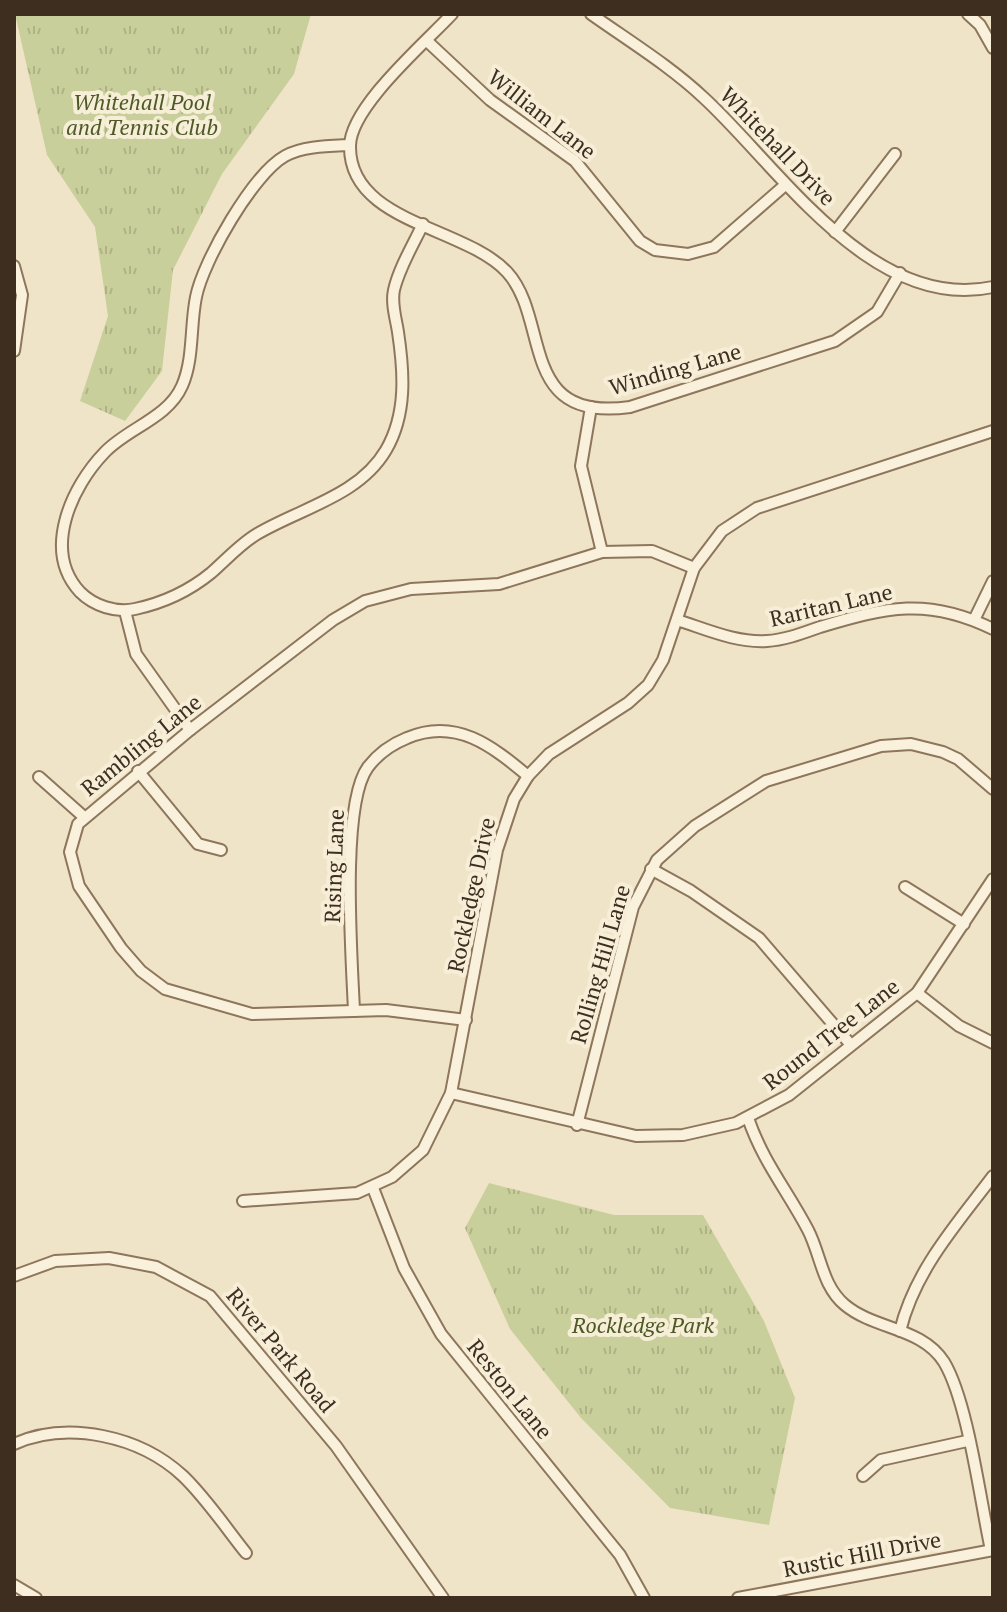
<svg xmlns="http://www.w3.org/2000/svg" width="1007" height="1612" viewBox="0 0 1007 1612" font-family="'PT Serif',serif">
<defs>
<pattern id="park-tufts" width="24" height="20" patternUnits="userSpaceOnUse" patternTransform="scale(2)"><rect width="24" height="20" fill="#c9cf9b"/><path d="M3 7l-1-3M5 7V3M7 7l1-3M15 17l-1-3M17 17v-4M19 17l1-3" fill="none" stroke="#aeb285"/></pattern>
</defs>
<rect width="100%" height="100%" fill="#f0e4c8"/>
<g fill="url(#park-tufts)">
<path d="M 15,14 L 311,14 L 294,74 L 222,174 L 173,270 L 162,371 L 125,421 L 80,401 L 108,316 L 95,227 L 47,155 Z"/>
<path d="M 489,1183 L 614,1215 L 703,1215 L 764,1321 L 795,1398 L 769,1525 L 670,1508 L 581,1418 L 510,1329 L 465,1228 Z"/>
</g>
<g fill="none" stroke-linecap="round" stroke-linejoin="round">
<g stroke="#8d765c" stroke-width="14">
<g id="minor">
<path d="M 452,14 C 426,42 350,107 350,146 C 349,223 464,226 507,272 C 551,320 517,423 630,407 L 835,341 L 877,312 L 900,273"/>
<path d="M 591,14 C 629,41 670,66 704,98 C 779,167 872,313 993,287"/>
<path d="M 968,14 L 980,25 L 993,48"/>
<path d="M 427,41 L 490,100 L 575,161 L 640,241 L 655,250 L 688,254 L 714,247 L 784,186"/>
<path d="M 350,145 C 329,146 303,146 285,156 C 253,174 203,261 196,297 C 190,326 194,359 182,386 C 168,418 128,428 105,452 C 71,487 42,551 80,592 C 94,606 116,613 135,609 C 163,603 189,591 211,573 C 226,560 240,544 257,534 C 301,508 359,496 386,450 C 407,414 404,372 398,332 C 396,319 391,303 394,290 C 399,268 413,245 423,224"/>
<path d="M 835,232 L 895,154"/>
<path d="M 14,266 L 22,295 L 14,351"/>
<path d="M 591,407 L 581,466 L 602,552"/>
<path d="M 125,611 L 136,654 L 190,730"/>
<path d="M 677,620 C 706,629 736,643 767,641 C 785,640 803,633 820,627 C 886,607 928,597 993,629"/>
<path d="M 974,620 L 993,581"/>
<path d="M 138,771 L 198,844 L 221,850"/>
<path d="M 39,777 L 84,817"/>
<path d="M 651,869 L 691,891 L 759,938 L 851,1045"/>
<path d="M 905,887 L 964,924"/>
<path d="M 917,993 L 959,1026 L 993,1043"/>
<path d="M 354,1011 C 352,960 340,805 368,767 C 378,754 392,744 407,738 C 456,717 492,746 528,776"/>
<path d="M 466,1020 L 386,1010 L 252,1014 L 165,989 L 141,971 L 121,948 L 79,886 L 70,852 L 78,824 L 190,730 L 333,620 L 365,601 L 411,589 L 499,584 L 602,552 L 652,551 L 694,568"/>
<path d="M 451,1093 L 636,1136 L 683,1135 L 736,1123 L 789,1095 L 917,993 L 993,879"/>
<path d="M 748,1118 C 763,1162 787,1190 808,1230 C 821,1255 822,1286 845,1305 C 875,1330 922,1327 944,1362 C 968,1402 980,1500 991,1550"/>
<path d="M 577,1125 L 633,907 L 657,860 L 695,826 L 766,781 L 881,746 L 911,744 L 943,752 L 958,759 L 993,789"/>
<path d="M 373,1188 L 404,1268 L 441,1334 L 620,1555 L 644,1598"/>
<path d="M 243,1201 L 357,1193 L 392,1177 L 423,1150 L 451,1093 L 497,850 L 514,799 L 528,776 L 549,754 L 628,703 L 648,685 L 663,660 L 694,568 L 722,531 L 757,508 L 993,431"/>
<path d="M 14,1276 L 55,1261 L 109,1258 L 156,1267 L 210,1296 L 336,1446 L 443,1598"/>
<path d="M 900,1331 C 915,1270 956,1225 993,1176"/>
<path d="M 14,1444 C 68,1420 140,1436 183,1476 C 206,1498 226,1528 246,1553"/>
<path d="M 863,1476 L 881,1460 L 967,1441"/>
<path d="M 14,1585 L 36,1598"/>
<path d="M 738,1598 L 993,1550"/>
</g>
</g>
<use href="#minor" stroke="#faf1dc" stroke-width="10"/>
</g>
<g text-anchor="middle" stroke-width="8" stroke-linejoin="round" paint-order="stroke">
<g font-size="22" font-style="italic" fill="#4d5a26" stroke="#f7eed8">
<text x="142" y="110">Whitehall Pool<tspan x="142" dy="25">and Tennis Club</tspan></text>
<text x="643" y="1333">Rockledge Park</text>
</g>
<g font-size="22" fill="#3d2e20" stroke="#f7eed8">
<text transform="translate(542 114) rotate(38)" y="8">William Lane</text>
<text transform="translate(778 146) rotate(46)" y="8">Whitehall Drive</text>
<text transform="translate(675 369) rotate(-16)" y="8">Winding Lane</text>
<text transform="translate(831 605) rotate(-13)" y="8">Raritan Lane</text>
<text transform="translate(141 745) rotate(-39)" y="8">Rambling Lane</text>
<text transform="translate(334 866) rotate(-88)" y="8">Rising Lane</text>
<text transform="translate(471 895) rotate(-78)" y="8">Rockledge Drive</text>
<text transform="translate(600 964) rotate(-74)" y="8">Rolling Hill Lane</text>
<text transform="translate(831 1034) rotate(-38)" y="8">Round Tree Lane</text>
<text transform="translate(281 1350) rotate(50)" y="8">River Park Road</text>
<text transform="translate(510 1389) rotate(51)" y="8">Reston Lane</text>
<text transform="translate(862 1554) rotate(-11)" y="8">Rustic Hill Drive</text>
</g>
</g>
<rect width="1007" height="1612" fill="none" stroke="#3d2e20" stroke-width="32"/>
</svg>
